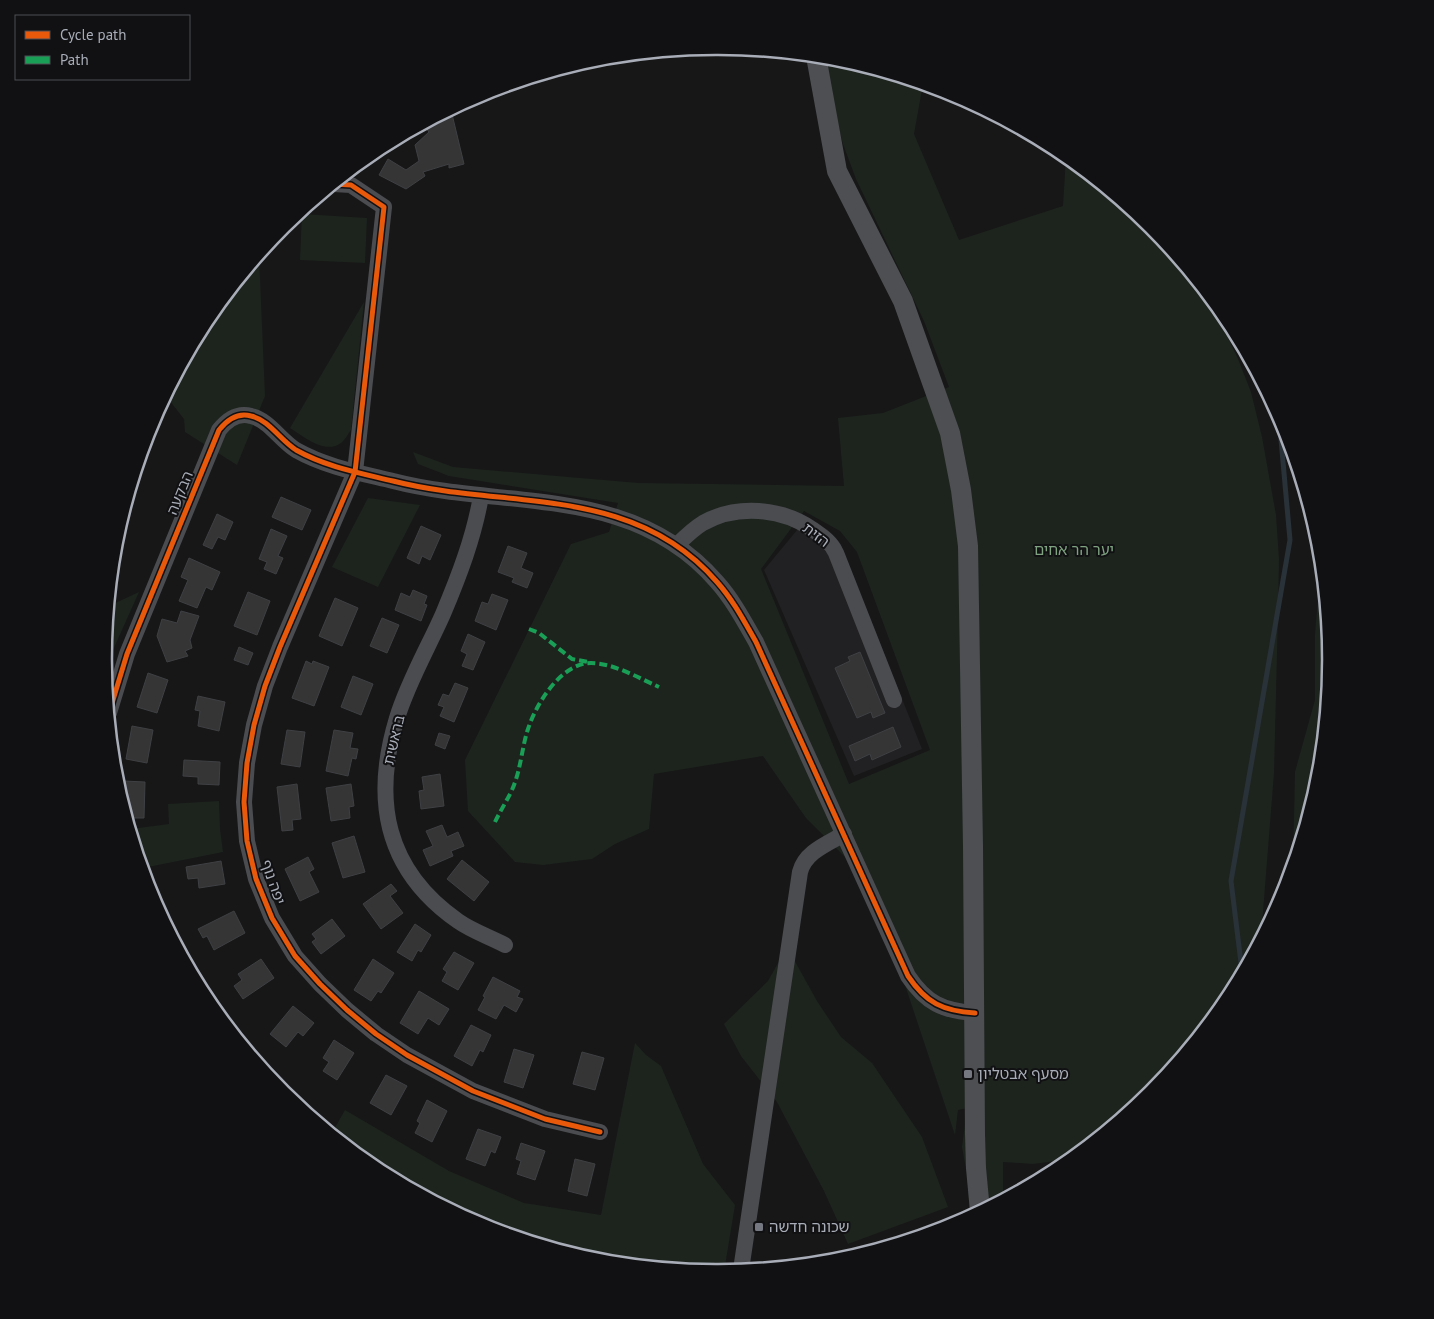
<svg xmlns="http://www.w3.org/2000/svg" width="1434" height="1319" viewBox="0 0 1434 1319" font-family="'PT Sans','Noto Sans Hebrew',sans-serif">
<rect width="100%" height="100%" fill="#171717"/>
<path fill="#212123" d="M 807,518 L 828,530 L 840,543 L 922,749 L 854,776 L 764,570 Z"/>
<g fill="#1d241e" fill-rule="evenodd">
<path d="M 825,57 L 837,58 L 923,84 L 914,134 L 959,240 L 1063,206 L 1066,157 L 1151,226 L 1209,297 L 1238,359 L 1251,392 L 1262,437 L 1276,515 L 1279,559 L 1278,614 L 1274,773 L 1261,937 L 1233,988 L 1216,1000 L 1216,1014 L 1150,1093 L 1066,1163 L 1056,1161 L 1033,1164 L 1003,1162 L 1003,1198 L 970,1216 L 967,1175 L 962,1147 L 967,1108 L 958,1110 L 955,1135 L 891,943 L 846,858 L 806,818 L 763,756 L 654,774 L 649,829 L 615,844 L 592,859 L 543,865 L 515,862 L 468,811 L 465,760 L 571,544 L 609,532 L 618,503 L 449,476 L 418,464 L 413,452 L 453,467 L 638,483 L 844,486 L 838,418 L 883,413 L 949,387 L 924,321 L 856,179 L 843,144 L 834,111 ZM 804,511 L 840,531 L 857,552 L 930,750 L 849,784 L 761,569 Z"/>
<path d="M 302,214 L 367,218 L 365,263 L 300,260 Z"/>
<path d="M 259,255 L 265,396 L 237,465 L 185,432 L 184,419 L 166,396 L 207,319 Z"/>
<path d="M 364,302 L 351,430 C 348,434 345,440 341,443 C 325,455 303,436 290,428 Z"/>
<path d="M 368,498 L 420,505 L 378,587 L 332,567 Z"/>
<path d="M 1321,563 L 1330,660 L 1318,779 L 1293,864 L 1295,772 L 1315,700 L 1315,634 Z"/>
<path d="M 139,592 L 113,650 L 105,648 L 109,606 Z"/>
<path d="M 219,801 L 220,829 L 223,852 L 143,868 L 131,829 L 169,824 L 168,804 Z"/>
<path d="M 787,947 L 817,1001 L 841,1037 L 872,1063 L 922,1137 L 948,1207 L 848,1244 L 824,1191 L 777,1102 L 741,1056 L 724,1024 L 768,981 Z"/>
<path d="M 635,1043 L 646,1055 L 661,1066 L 703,1164 L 735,1205 L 724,1272 L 717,1273 L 597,1261 L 482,1226 L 376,1169 L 332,1133 L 345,1110 L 449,1171 L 524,1203 L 601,1215 Z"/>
</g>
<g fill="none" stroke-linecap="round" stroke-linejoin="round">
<path stroke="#2a3239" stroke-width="5" d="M 1242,971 L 1231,881 L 1290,540 L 1279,417"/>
</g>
<g fill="#353536" stroke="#3f4043">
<path d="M 451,110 L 464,164 L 449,168 L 449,164 L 423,172 L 425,176 L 406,189 L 379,175 L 388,159 L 406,170 L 419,161 L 415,145 L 429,132 L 425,127 L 433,120 Z"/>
<path d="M 281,497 L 311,510 L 302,530 L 272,517 Z"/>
<path d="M 217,514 L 233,522 L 225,540 L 218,537 L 212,549 L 203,545 Z"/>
<path d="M 421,526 L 441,535 L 430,560 L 422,556 L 419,564 L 407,558 Z"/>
<path d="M 271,529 L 287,536 L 278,556 L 283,558 L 276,574 L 264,569 L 267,562 L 259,559 Z"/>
<path d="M 508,546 L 527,553 L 521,568 L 533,573 L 527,588 L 512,582 L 514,578 L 498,572 Z"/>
<path d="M 189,558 L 220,572 L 212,590 L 206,587 L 197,608 L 179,601 L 188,580 L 181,577 Z"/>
<path d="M 413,590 L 427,596 L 424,604 L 427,605 L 421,621 L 395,610 L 401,593 L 410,597 Z"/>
<path d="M 248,592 L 270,601 L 257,635 L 234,626 Z"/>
<path d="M 492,594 L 508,600 L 496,630 L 475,621 L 482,602 L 488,604 Z"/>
<path d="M 335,598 L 358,608 L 342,646 L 319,636 Z"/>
<path d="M 181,611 L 199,616 L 190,640 L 192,648 L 185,651 L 188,656 L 167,662 L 157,636 L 162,619 L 177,623 Z"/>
<path d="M 382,618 L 399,625 L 387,653 L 370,646 Z"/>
<path d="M 468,634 L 485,642 L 473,670 L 462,666 L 467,654 L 461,651 Z"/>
<path d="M 239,647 L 253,653 L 248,665 L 234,660 Z"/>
<path d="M 860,652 L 885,713 L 873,718 L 871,712 L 857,718 L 835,668 L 850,661 L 848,657 Z"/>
<path d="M 306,661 L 312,664 L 313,661 L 329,667 L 314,706 L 292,698 Z"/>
<path d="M 148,673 L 168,680 L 157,713 L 137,707 Z"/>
<path d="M 353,676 L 373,684 L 361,715 L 341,707 Z"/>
<path d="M 455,683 L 468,688 L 454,722 L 440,716 L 444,707 L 438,705 L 443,694 L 449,696 Z"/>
<path d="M 198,696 L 225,702 L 219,731 L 198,726 L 200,711 L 195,710 Z"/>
<path d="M 132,726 L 153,730 L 147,763 L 126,759 Z"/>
<path d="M 893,727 L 901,747 L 872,760 L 870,754 L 855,761 L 849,746 Z"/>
<path d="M 287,730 L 305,732 L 300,767 L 281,764 Z"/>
<path d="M 334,730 L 353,733 L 350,748 L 358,749 L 356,759 L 352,758 L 348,776 L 326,771 Z"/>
<path d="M 439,733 L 450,736 L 445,749 L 435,745 Z"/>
<path d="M 184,760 L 220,762 L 219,785 L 198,784 L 198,777 L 183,776 Z"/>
<path d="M 440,774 L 444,806 L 421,809 L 419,791 L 424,790 L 422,777 Z"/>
<path d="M 124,781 L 145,782 L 144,818 L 127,818 L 123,804 Z"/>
<path d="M 297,784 L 301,819 L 292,820 L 293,830 L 282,831 L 277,787 Z"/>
<path d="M 351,784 L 354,806 L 349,807 L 350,818 L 331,821 L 326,788 Z"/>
<path d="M 442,825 L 447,837 L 458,832 L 464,846 L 451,851 L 453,856 L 430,866 L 423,850 L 433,846 L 426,831 Z"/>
<path d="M 354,836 L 365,872 L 343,878 L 332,843 Z"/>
<path d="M 308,857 L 314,869 L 309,872 L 319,892 L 300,901 L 285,869 Z"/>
<path d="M 462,860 L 489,882 L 474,901 L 447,879 Z"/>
<path d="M 221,861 L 225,884 L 199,888 L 198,878 L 188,879 L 186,867 Z"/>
<path d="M 151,878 L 157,906 L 150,894 L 146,879 Z"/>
<path d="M 391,884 L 397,891 L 390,896 L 403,913 L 381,929 L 363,904 Z"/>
<path d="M 234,911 L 245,933 L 214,950 L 207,936 L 203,938 L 198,929 Z"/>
<path d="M 332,919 L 345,936 L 321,954 L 312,942 L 316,939 L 312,934 Z"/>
<path d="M 415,924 L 431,935 L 421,952 L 418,950 L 412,961 L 397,952 Z"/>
<path d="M 454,952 L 474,963 L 458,990 L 442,981 L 447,972 L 443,969 Z"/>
<path d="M 261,959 L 274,978 L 243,999 L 234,986 L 242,980 L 238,974 Z"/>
<path d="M 373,959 L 394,973 L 381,993 L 378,991 L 371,1001 L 354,990 Z"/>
<path d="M 493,977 L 520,991 L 517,997 L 523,999 L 516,1012 L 504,1005 L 496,1019 L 478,1010 L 485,997 L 483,996 Z"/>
<path d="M 419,991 L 449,1009 L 439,1025 L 428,1018 L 418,1034 L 400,1023 Z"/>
<path d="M 293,1006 L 314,1023 L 303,1036 L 298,1032 L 286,1047 L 270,1034 Z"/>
<path d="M 471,1025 L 491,1035 L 483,1052 L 480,1050 L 472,1066 L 454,1056 Z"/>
<path d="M 334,1040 L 354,1053 L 337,1080 L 323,1071 L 329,1062 L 323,1058 Z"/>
<path d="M 514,1049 L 534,1055 L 523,1088 L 504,1082 Z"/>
<path d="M 582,1052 L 604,1058 L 595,1090 L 573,1084 Z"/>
<path d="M 386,1075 L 407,1086 L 391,1115 L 370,1103 Z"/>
<path d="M 279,1088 L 303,1103 L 300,1107 L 283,1093 Z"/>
<path d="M 427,1100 L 447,1111 L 432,1142 L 415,1133 L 420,1123 L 417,1121 Z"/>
<path d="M 478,1129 L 501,1137 L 495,1153 L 491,1151 L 485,1166 L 466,1159 Z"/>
<path d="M 521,1143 L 545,1151 L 535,1180 L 517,1174 L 521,1161 L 516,1159 Z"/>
<path d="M 575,1159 L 595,1164 L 587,1196 L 568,1191 Z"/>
</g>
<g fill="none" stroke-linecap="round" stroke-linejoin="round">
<g stroke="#4b4c50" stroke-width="16">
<path d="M 334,184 L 351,185 L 384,207 L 355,472 L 280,647 L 265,686 L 254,725 L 247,763 L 244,802 L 247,841 L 256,879 L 272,918 L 295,956 L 320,984 L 347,1010 L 376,1034 L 407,1055 L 473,1091 L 545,1119 L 600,1132"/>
<path d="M 481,496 C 474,537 459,576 443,614 C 428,648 408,682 397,718 C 372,800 385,870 458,921 C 472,931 490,937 505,945"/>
<path d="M 677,545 C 685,537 693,529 703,523 C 737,504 781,508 812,529 C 822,536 831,542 836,553 L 894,700"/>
<path d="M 109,713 L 127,654 L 219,430 C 227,420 237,412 251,416 C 269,420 280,440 296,450 C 326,467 360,473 393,481 C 506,510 632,483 717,582 C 733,600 744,621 756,642 L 908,976 C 926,1003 943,1011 975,1013"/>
<path d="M 741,1270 L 800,872 C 805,852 827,844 844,834"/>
</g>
<path stroke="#4d4f52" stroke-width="20" d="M 816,56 L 837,171 L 903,301 L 950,433 L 961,490 L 968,546 L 973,846 L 975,1134 L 976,1168 L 980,1211"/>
<g stroke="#1a9f57" stroke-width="4" stroke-dasharray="8 4" stroke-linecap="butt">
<path d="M 529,629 L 539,633 L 572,659 L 588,662"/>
<path d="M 495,822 C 500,811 510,796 514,785 C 521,767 522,747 528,729 C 536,704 561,663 591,663 C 613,663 639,678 659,687"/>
</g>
<g stroke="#111113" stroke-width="8">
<g id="cycleway">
<path d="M 334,184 L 351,185 L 384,207 L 355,472 L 280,647 L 265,686 L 254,725 L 247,763 L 244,802 L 247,841 L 256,879 L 272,918 L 295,956 L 320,984 L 347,1010 L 376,1034 L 407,1055 L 473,1091 L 545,1119 L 600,1132"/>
<path d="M 109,713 L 127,654 L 219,430 C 227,420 237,412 251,416 C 269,420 280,440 296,450 C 326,467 360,473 393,481 C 506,510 632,483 717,582 C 733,600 744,621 756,642 L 908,976 C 926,1003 943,1011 975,1013"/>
</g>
</g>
<use href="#cycleway" stroke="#e8590c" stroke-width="5"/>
</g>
<g fill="#757880" stroke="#111113" stroke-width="2">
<rect x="963" y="1069" width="10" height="10" rx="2.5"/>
<rect x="754" y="1222" width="10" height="10" rx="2.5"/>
</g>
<g text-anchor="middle" stroke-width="4" stroke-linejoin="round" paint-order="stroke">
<g font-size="15" fill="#a8adb8" stroke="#111113">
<text transform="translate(180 493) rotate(-68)" y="5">הבקעה</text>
<text transform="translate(816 535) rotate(37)" y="5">הזית</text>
<text transform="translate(394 740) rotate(-77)" y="5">בראשית</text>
<text transform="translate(273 882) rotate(71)" y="5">יפה נוף</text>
</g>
<g font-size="15" fill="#7fa381" stroke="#111113">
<text x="1074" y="555">יער הר אחים</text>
</g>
<g font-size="15" fill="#a8adb8" stroke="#111113" text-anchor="start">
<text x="978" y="1079">מסעף אבטליון</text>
<text x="769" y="1232">שכונה חדשה</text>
</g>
</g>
<path d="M0 0H1434V1319H0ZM716 55H718A604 604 0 0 1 1322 659V660A604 604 0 0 1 718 1264H716A604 604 0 0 1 112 660V659A604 604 0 0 1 716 55Z" fill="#111113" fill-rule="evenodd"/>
<path fill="none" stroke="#a8adb8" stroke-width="2.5" d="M716 55H718A604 604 0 0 1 1322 659V660A604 604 0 0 1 718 1264H716A604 604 0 0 1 112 660V659A604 604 0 0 1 716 55Z"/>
<rect x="15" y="15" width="175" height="65" fill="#111113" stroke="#4d4f55"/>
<rect x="25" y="31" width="25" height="8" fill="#e8590c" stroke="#4d4f55"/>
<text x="60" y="40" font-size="15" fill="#a8adb8">Cycle path</text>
<rect x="25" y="56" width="25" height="8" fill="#1a9f57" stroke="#4d4f55"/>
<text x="60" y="65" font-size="15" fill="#a8adb8">Path</text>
</svg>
